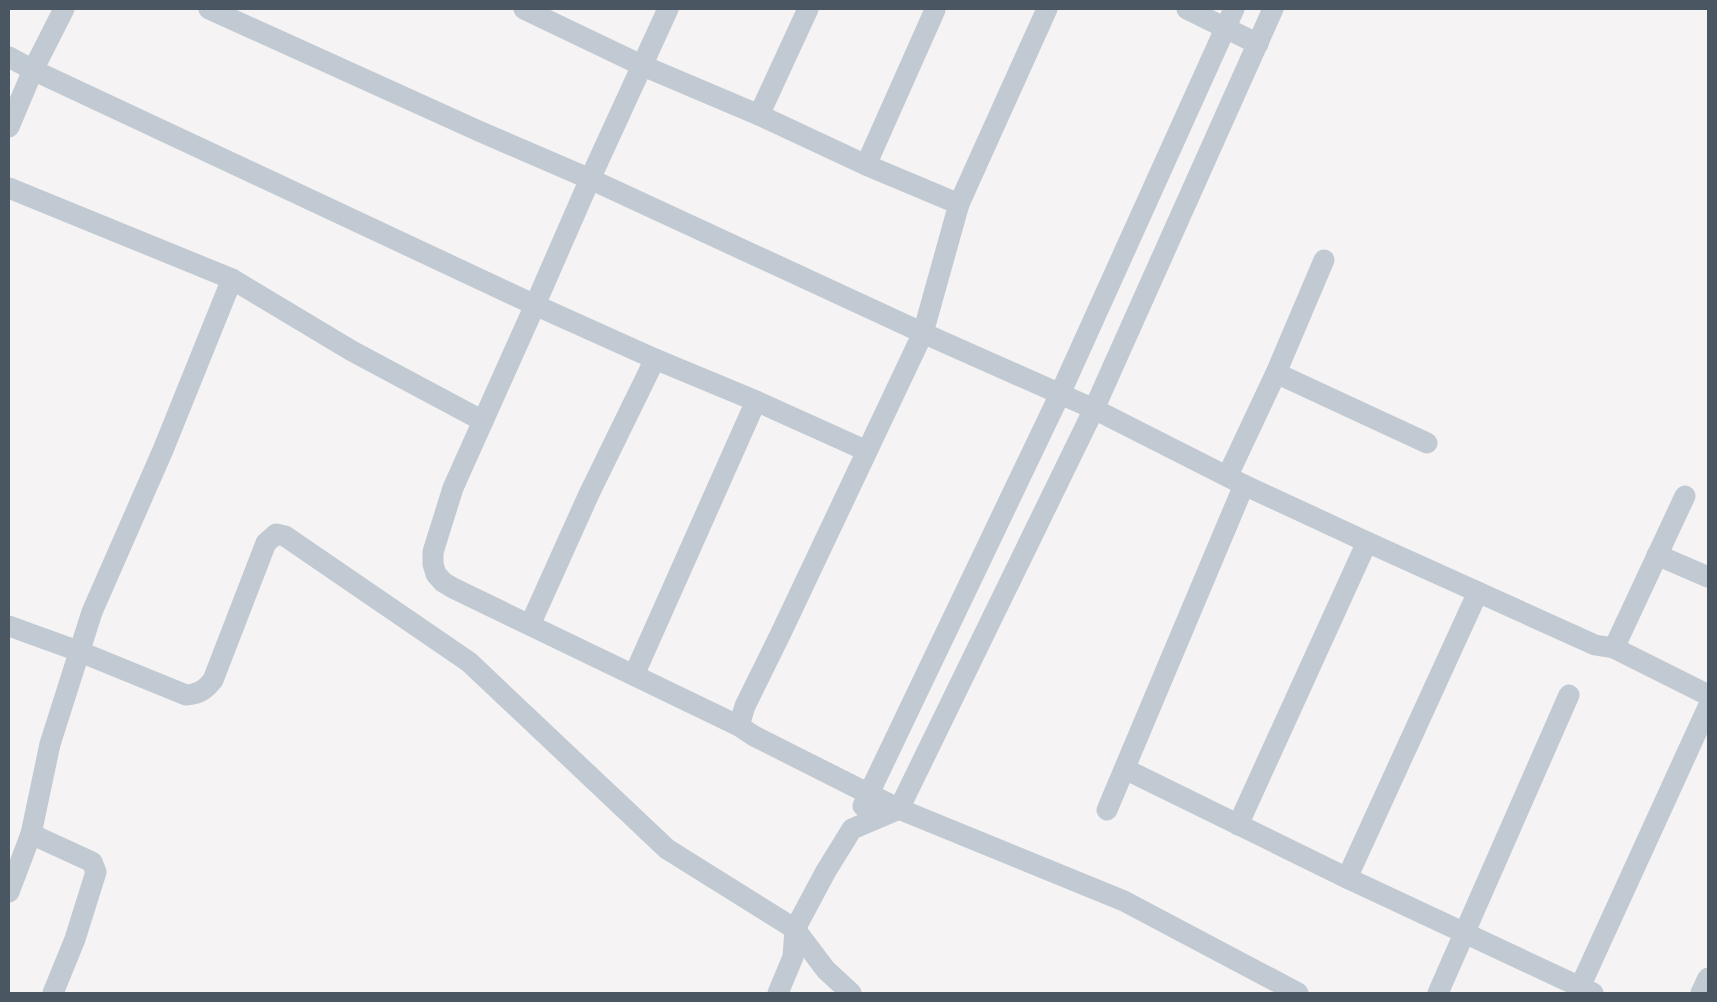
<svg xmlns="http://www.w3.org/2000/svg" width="1717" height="1002" viewBox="0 0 1717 1002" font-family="Lato,sans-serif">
<rect width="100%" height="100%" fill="#f5f3f3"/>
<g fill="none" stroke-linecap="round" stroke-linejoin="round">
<g stroke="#c1cad2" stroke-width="21">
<path d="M 209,9 L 481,132 L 590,179 L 923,333 L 1094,409 L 1244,485 L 1367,542 L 1595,645 L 1614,648 L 1708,695"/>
<path d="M 524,9 L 641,65 L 759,115 L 866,165 L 959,204"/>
<path d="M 668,9 L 590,179 L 535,305 L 453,488 L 433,552 L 433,564 L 436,574 L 443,582 L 453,588 L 739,726"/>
<path d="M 1047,9 L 959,204 L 923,333 L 780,635 L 745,706 L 739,726 L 754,736 L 899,809 L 1124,901 L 1298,993"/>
<path d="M 1187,9 L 1258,44"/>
<path d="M 9,57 L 33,70 L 535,305 L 655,359 L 756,401 L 867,451"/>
<path d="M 759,115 L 808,9"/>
<path d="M 9,127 L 33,70 L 64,9"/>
<path d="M 866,165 L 935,10"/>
<path d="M 9,188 L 232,279 L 352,351 L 483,421"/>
<path d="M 1276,373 L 1427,443"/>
<path d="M 1228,475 L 1276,373 L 1324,260"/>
<path d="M 1657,555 L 1708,577"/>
<path d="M 530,625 L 589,494 L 655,359"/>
<path d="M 9,626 L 78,651 L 186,695 C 199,694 205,690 213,680 L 266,543 L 276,534 L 285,536 L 469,662 L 667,849 L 795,929 L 826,871 L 852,829 L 899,809 L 1094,409 L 1273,9"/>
<path d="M 1614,648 L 1685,496"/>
<path d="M 634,675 L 756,401"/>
<path d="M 1125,769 L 1347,878 L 1593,993"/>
<path d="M 863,806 L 1060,394 L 1234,9"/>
<path d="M 1107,810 L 1244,485"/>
<path d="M 1238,825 L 1367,542"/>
<path d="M 31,834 L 92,862 L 96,872 L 75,939 L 53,993"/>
<path d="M 1347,878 L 1478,592"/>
<path d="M 9,892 L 31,834 L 50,744 L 92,612 L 163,450 L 232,279"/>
<path d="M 795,929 L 826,970 L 851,993"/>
<path d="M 1580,987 L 1708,707"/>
<path d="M 778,993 L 793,957 L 795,929"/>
<path d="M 1438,993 L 1569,695"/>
<path d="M 1701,993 L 1708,978"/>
</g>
</g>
<rect width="1717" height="1002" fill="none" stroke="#4a5661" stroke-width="20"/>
</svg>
